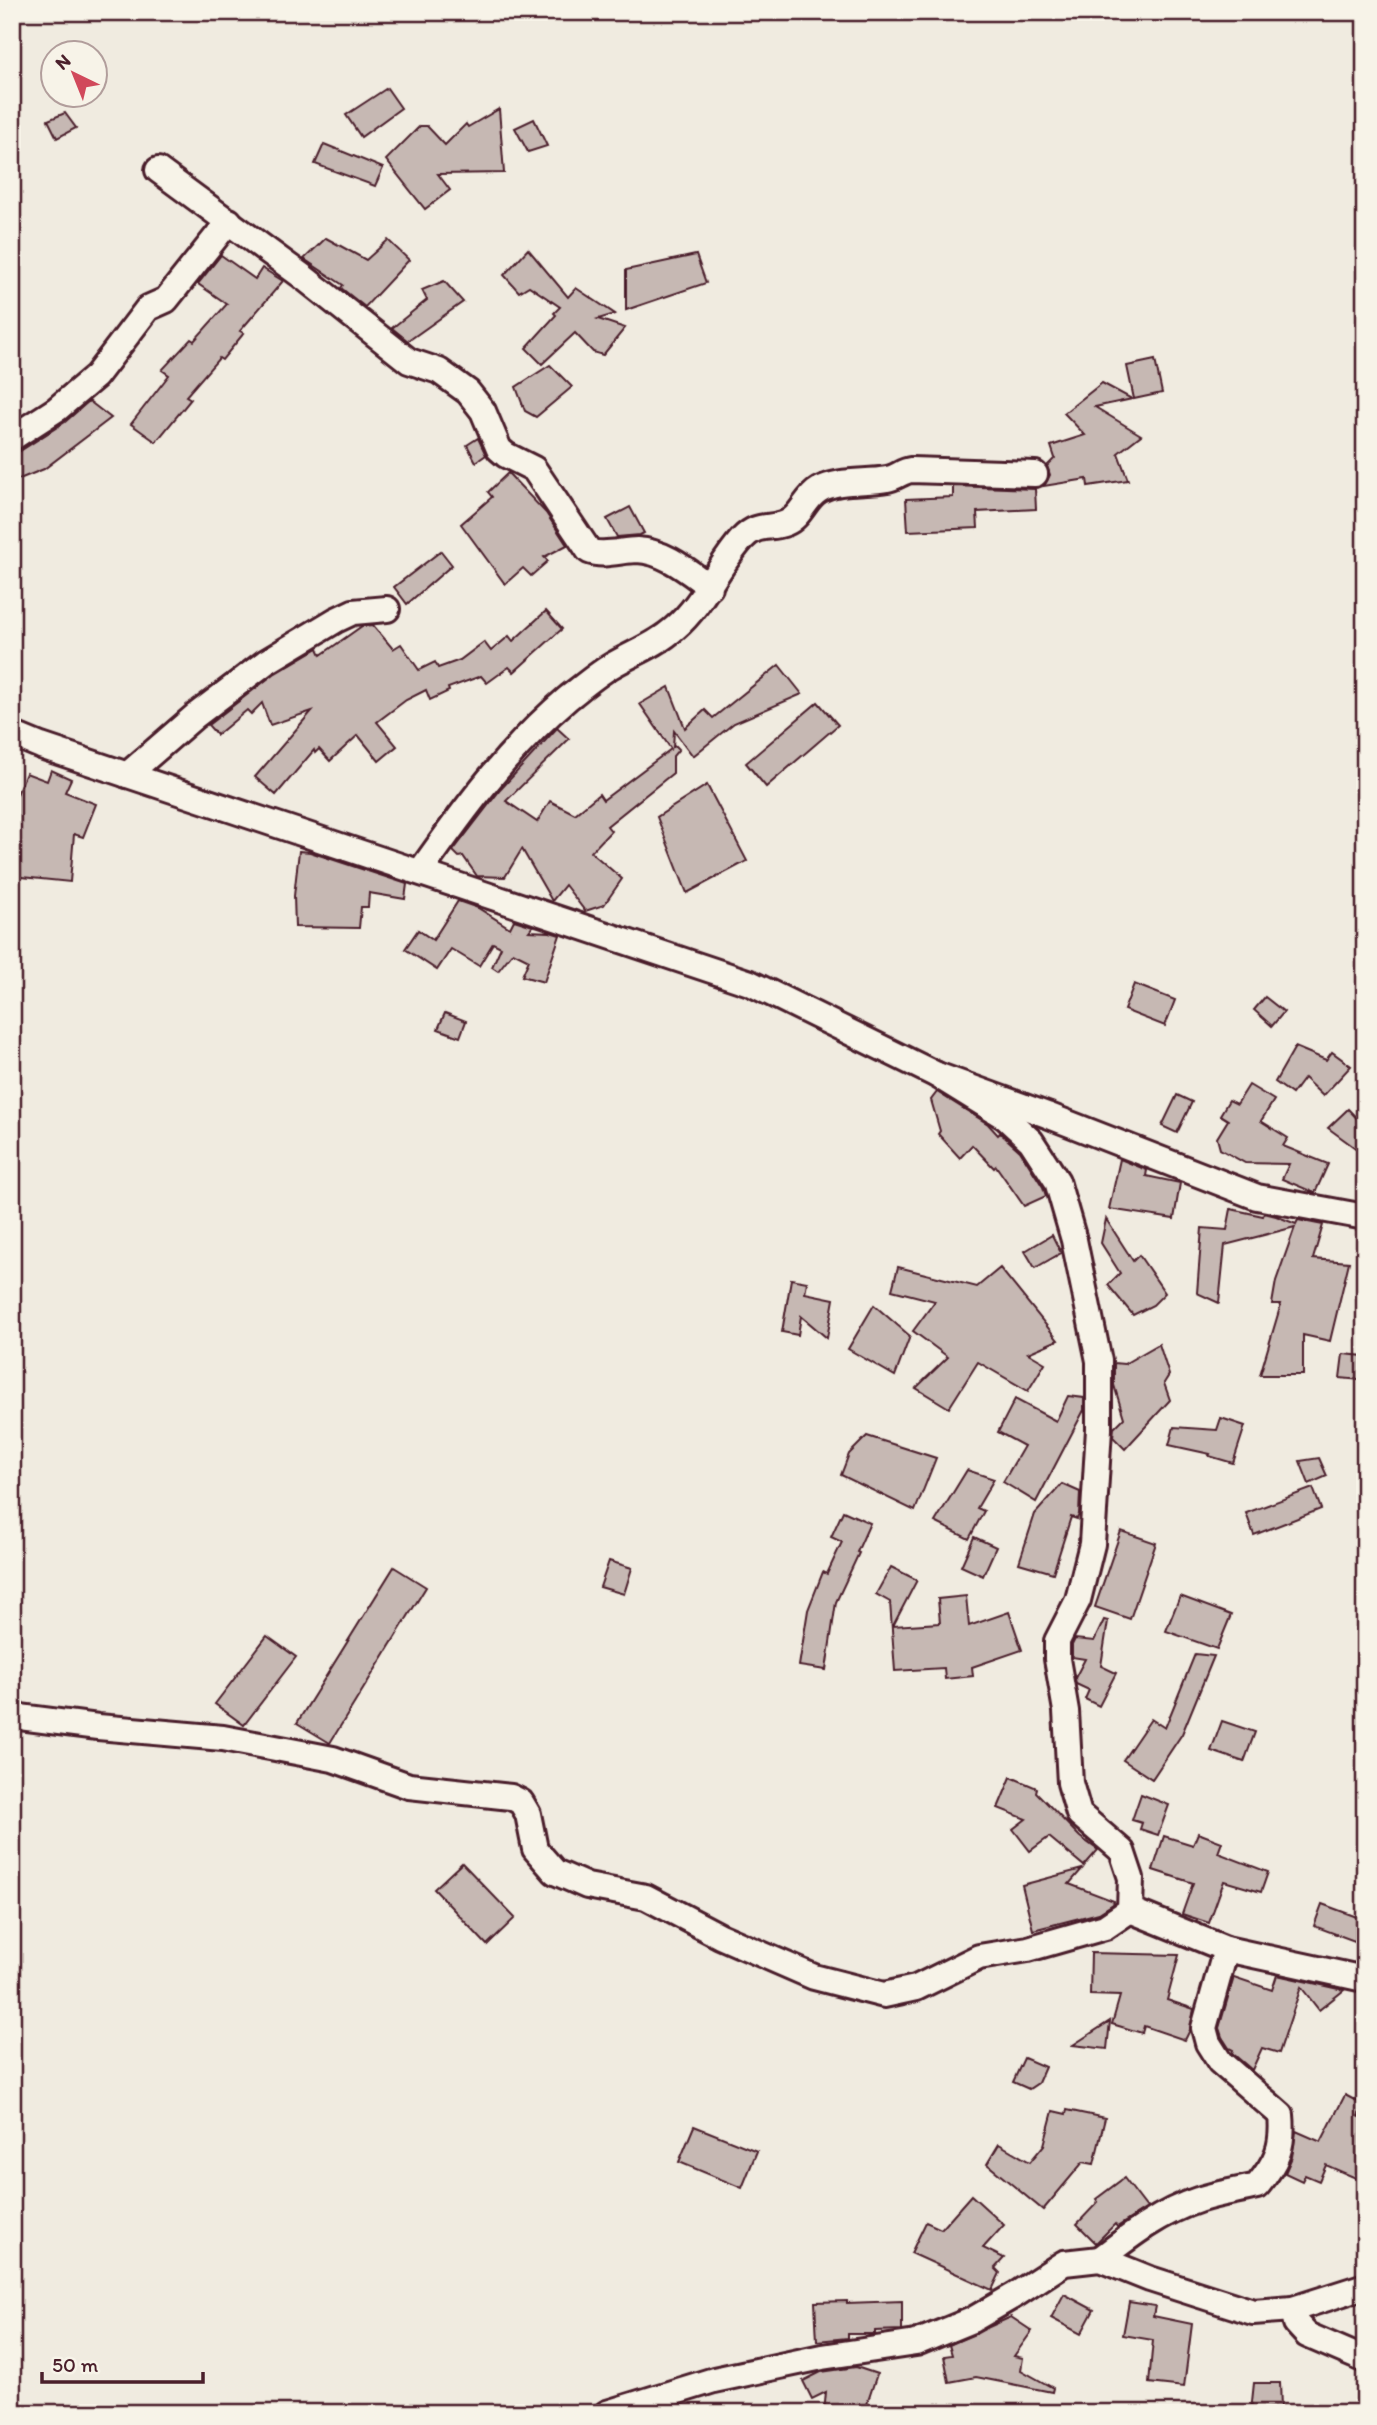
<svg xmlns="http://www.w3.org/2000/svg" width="1377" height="2425" viewBox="0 0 1377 2425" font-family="Itim,sans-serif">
<rect width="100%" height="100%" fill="#f0ebe0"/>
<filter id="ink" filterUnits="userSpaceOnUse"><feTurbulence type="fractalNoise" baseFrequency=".0143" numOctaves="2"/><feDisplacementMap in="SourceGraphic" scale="14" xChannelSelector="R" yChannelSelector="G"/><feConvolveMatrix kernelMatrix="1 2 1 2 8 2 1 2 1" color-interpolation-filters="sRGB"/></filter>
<g filter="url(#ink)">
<g fill="#c6b8b3" stroke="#4a1f2b" stroke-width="2">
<path d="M 387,88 L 401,108 L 361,137 L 346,115 Z"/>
<path d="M 499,109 L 504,173 L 438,174 L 450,190 L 425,209 L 386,160 L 420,126 L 427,126 L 445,145 L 466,124 L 468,127 Z"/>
<path d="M 65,113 L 76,128 L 57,138 L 48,120 Z"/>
<path d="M 534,119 L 547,146 L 528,152 L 515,128 Z"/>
<path d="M 324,144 L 383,168 L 375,186 L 315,164 Z"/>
<path d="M 326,238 L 366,260 L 388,240 L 409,260 L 365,307 L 341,288 L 343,285 L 304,259 Z"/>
<path d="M 528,249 L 568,297 L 576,288 L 615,314 L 598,319 L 625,328 L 603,355 L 593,352 L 575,333 L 542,364 L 526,348 L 556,315 L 554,313 L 560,307 L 529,286 L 519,292 L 504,275 Z"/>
<path d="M 221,255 L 255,279 L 262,268 L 283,281 L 240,331 L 244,333 L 222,360 L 219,358 L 186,396 L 191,399 L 156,442 L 131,424 L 169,375 L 162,370 L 191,339 L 194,341 L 227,304 L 198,284 Z"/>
<path d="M 696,255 L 706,283 L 626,310 L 626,270 Z"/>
<path d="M 444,281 L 463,302 L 408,341 L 392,328 L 427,300 L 422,290 Z"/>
<path d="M 1155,360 L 1162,393 L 1134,399 L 1127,366 Z"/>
<path d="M 550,365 L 572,387 L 536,417 L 525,411 L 516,387 Z"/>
<path d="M 1102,383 L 1132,399 L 1095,407 L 1141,435 L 1118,453 L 1128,480 L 1088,486 L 1087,479 L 1044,486 L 1050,475 L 1047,466 L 1055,458 L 1051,446 L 1085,435 L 1064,413 Z"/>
<path d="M 89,401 L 111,418 L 44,469 L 12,482 L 12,453 L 20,451 L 65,422 Z"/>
<path d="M 478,438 L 486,455 L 476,462 L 467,445 Z"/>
<path d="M 508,473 L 546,513 L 567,545 L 544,557 L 548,561 L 531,576 L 523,568 L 505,584 L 461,524 L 492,497 L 488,492 Z"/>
<path d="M 953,486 L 1035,489 L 1036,509 L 977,512 L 978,528 L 908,531 L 906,499 L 953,497 Z"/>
<path d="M 630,507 L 644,533 L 640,535 L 617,537 L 607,519 Z"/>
<path d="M 441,551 L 452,565 L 407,604 L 394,587 Z"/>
<path d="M 546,611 L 562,629 L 514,672 L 509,667 L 487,683 L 481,676 L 448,688 L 449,691 L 430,700 L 426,690 L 406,700 L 377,722 L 397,746 L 379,761 L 358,735 L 330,761 L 319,749 L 315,753 L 314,750 L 276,795 L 255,777 L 312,711 L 270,725 L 262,703 L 251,714 L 247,710 L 217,735 L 208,725 L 274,674 L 318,648 L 321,655 L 362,626 L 373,625 L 393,649 L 401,644 L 419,670 L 435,662 L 438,668 L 460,660 L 484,642 L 491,651 L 509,636 L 513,641 Z"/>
<path d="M 779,665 L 802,694 L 734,723 L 693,756 L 674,731 L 673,747 L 676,746 L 679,749 L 673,756 L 673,773 L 607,826 L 611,831 L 591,852 L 622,879 L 604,905 L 585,911 L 565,885 L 552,901 L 522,849 L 505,877 L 477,876 L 463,856 L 459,857 L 453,851 L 500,790 L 557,728 L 569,739 L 506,801 L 537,822 L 550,801 L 575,814 L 599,794 L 603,800 L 671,749 L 640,704 L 669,687 L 685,728 L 705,710 L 713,718 Z"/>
<path d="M 818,702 L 838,725 L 766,787 L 746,763 Z"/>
<path d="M 51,770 L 71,779 L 65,792 L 96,804 L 83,837 L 74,834 L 70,882 L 12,876 L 12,806 L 26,773 L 47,781 Z"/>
<path d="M 707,785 L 747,861 L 687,893 L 657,817 Z"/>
<path d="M 299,851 L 310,852 L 407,884 L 405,899 L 369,893 L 368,907 L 361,907 L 359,928 L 295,927 L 294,896 Z"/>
<path d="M 458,901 L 478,908 L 510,928 L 514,920 L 533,926 L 529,931 L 550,932 L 560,935 L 544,982 L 522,976 L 529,960 L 513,952 L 498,971 L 492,967 L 501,947 L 493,943 L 479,966 L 451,949 L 437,970 L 405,949 L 418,930 L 433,940 Z"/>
<path d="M 1134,984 L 1175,1000 L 1165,1026 L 1124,1010 Z"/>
<path d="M 1265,997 L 1284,1012 L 1272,1026 L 1254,1010 Z"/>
<path d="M 445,1013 L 466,1021 L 460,1037 L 438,1029 Z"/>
<path d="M 1295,1047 L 1326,1060 L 1332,1052 L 1351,1066 L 1323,1096 L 1304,1078 L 1292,1094 L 1275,1082 Z"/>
<path d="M 1249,1085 L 1274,1100 L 1261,1121 L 1288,1138 L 1283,1146 L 1328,1164 L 1315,1193 L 1282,1179 L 1289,1164 L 1245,1163 L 1220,1149 L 1217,1138 L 1228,1120 L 1220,1115 L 1229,1100 L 1237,1104 Z"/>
<path d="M 937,1092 L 988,1124 L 998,1135 L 1000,1133 L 1020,1151 L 1043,1187 L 1046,1196 L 1024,1206 L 996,1166 L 994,1168 L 972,1145 L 960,1158 L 938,1134 L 940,1131 L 931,1100 Z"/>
<path d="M 1177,1095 L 1192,1102 L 1177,1133 L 1162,1126 Z"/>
<path d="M 1348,1109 L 1365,1127 L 1365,1155 L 1328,1128 Z"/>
<path d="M 1120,1159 L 1147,1170 L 1146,1176 L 1180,1183 L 1174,1219 L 1109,1209 Z"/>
<path d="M 1231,1209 L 1263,1216 L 1264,1213 L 1276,1216 L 1296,1224 L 1298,1220 L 1323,1225 L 1313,1259 L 1349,1262 L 1330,1341 L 1303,1335 L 1303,1375 L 1260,1375 L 1281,1304 L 1272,1304 L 1276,1281 L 1295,1227 L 1225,1245 L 1219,1303 L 1197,1293 L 1202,1228 L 1227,1230 Z"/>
<path d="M 1106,1219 L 1133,1261 L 1139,1255 L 1165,1293 L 1153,1305 L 1133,1315 L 1108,1285 L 1120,1273 L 1101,1243 Z"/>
<path d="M 1052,1235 L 1061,1253 L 1035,1268 L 1025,1251 Z"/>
<path d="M 898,1267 L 977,1287 L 1000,1268 L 1058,1340 L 1028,1353 L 1045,1363 L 1028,1391 L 978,1362 L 949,1408 L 916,1388 L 948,1357 L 913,1331 L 935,1301 L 892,1290 Z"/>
<path d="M 791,1279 L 807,1282 L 805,1293 L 834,1299 L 827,1338 L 801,1316 L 798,1335 L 782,1332 Z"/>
<path d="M 874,1305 L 910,1336 L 895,1376 L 848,1349 Z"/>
<path d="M 1159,1344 L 1169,1375 L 1164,1383 L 1170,1400 L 1125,1449 L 1113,1437 L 1114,1428 L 1124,1418 L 1114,1385 L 1114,1363 L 1124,1364 Z"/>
<path d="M 1343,1354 L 1364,1356 L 1361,1380 L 1340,1378 Z"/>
<path d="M 1068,1396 L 1084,1398 L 1084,1410 L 1036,1502 L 1003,1482 L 1024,1446 L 998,1432 L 1015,1399 L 1056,1421 Z"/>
<path d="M 1221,1418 L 1245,1426 L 1233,1463 L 1209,1456 L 1210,1454 L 1169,1445 L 1174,1427 L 1217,1430 Z"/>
<path d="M 867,1436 L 936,1458 L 915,1511 L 841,1475 L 849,1454 Z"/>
<path d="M 1319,1458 L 1327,1476 L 1309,1484 L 1300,1461 Z"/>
<path d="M 967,1470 L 994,1479 L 977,1508 L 984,1511 L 969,1539 L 935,1522 Z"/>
<path d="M 1062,1484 L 1080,1492 L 1079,1514 L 1077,1519 L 1071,1517 L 1053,1573 L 1019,1563 L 1035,1514 Z"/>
<path d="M 1313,1488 L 1321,1509 L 1254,1535 L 1246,1513 Z"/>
<path d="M 843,1511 L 870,1523 L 857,1552 L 859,1553 L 836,1602 L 826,1670 L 799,1666 L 808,1610 L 823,1572 L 827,1574 L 842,1542 L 831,1537 Z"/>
<path d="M 1121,1531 L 1156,1543 L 1130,1619 L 1095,1607 Z"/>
<path d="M 974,1537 L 996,1547 L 983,1576 L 961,1566 Z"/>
<path d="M 609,1561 L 632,1568 L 624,1594 L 600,1587 Z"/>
<path d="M 394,1567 L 426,1587 L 330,1743 L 297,1723 Z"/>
<path d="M 891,1567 L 917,1580 L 893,1626 L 940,1623 L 938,1599 L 966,1596 L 969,1626 L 1009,1612 L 1022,1650 L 972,1667 L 973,1676 L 945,1679 L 944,1668 L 895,1671 L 890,1602 L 876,1594 Z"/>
<path d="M 1180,1596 L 1231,1615 L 1217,1649 L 1166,1631 Z"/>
<path d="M 1104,1620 L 1108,1621 L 1101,1666 L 1116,1673 L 1099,1706 L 1085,1699 L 1089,1690 L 1076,1684 L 1075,1678 L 1085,1659 L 1072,1657 L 1072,1645 L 1075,1639 L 1094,1641 Z"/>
<path d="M 267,1636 L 296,1657 L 244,1725 L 215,1704 Z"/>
<path d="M 1195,1654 L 1214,1656 L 1182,1734 L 1152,1779 L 1123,1760 L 1151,1719 L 1165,1728 Z"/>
<path d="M 1222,1721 L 1255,1732 L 1244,1762 L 1211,1751 Z"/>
<path d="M 1011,1777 L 1037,1788 L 1036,1792 L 1080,1837 L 1098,1850 L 1084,1866 L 1049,1837 L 1030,1851 L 1013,1829 L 1026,1819 L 998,1808 Z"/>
<path d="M 1141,1794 L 1169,1805 L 1158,1835 L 1140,1829 L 1142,1823 L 1132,1820 Z"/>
<path d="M 1198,1833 L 1222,1842 L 1218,1853 L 1268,1872 L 1261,1892 L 1224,1881 L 1209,1923 L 1182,1914 L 1193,1883 L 1153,1870 L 1164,1836 L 1193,1845 Z"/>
<path d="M 462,1863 L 515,1918 L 487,1945 L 434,1889 Z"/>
<path d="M 1082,1869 L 1069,1884 L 1114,1901 L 1113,1904 L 1099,1913 L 1033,1930 L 1022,1885 Z"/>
<path d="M 1322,1904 L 1365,1920 L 1365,1928 L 1360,1943 L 1314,1926 Z"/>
<path d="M 1091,1953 L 1179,1955 L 1167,2000 L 1194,2009 L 1190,2030 L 1185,2040 L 1144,2026 L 1142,2033 L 1112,2024 L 1120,1996 L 1090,1995 Z"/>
<path d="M 1277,1975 L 1344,1990 L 1319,2010 L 1301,1987 L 1279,2053 L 1262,2048 L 1252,2070 L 1232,2053 L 1233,2050 L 1229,2048 L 1222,2037 L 1219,2028 L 1234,1977 L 1272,1990 Z"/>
<path d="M 1110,2021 L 1107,2049 L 1073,2045 Z"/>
<path d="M 1024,2058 L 1045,2067 L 1038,2083 L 1029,2089 L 1013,2082 Z"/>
<path d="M 1345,2095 L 1364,2105 L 1358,2116 L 1365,2119 L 1365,2182 L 1326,2165 L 1319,2181 L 1305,2175 L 1302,2181 L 1285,2173 L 1292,2157 L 1296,2131 L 1321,2142 Z"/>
<path d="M 1067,2110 L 1105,2118 L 1094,2164 L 1083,2162 L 1043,2210 L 987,2164 L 999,2144 L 1030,2162 L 1044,2145 L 1053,2111 L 1066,2114 Z"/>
<path d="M 694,2126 L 757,2151 L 742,2188 L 679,2162 Z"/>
<path d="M 1124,2178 L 1147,2208 L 1117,2227 L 1115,2224 L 1096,2243 L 1077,2224 L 1098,2202 L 1096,2199 Z"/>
<path d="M 971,2195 L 1004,2225 L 983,2248 L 1004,2258 L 995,2268 L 1000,2273 L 992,2290 L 911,2253 L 926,2222 L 941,2229 Z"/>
<path d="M 1064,2294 L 1094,2310 L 1081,2334 L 1051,2318 Z"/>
<path d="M 847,2301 L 847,2303 L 902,2301 L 902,2330 L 875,2331 L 875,2334 L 848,2334 L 848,2338 L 817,2341 L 815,2302 Z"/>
<path d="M 1129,2302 L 1155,2306 L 1153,2316 L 1192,2324 L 1184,2387 L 1149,2383 L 1153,2340 L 1123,2335 Z"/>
<path d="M 1011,2317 L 1032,2331 L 1014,2356 L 1023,2358 L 1021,2370 L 1053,2388 L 1052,2392 L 976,2377 L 949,2382 L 944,2356 L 952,2355 L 949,2345 Z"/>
<path d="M 856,2367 L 877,2374 L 864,2413 L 824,2413 L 826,2392 L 812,2399 L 803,2381 L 821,2372 Z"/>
<path d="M 1254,2383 L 1280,2383 L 1281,2407 L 1251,2411 Z"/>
</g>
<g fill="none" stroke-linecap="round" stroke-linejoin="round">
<g stroke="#4a1f2b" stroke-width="30">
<g id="street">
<path d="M 158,170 L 302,276 L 409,361 L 439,371 L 468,392 L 483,411 L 499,449 L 506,455 L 534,469 L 589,551 C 603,557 622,550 637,550 C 665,551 689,572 710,587"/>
<path d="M 12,438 L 57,409 L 96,376 L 148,308 L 166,300 L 229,221"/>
<path d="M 12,734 L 41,746 L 750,983 L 937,1075 L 1047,1115 L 1257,1197 L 1365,1217"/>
<path d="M 127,775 L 195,716 L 266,662 L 336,620 L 353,612 L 387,609"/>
<path d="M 420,872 C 465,808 508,749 568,698 C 582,687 596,675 611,666 C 633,653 656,645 675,628 C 704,603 717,567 742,539 C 758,522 768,530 786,523 C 801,517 805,498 819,490 C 838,479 866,483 887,479 C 896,478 902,471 911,470 L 1035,474"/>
<path d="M 12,1716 L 98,1727 L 223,1738 L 333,1759 L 409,1786 L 511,1797 L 521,1802 L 528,1814 L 535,1849 L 555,1872 L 587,1886 L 646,1897 L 720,1936 L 814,1977 L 884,1995 L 916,1988 L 979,1957 L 1028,1949 L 1105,1927 L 1130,1910 L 1131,1878 L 1122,1851 L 1079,1814 L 1070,1783 L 1066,1711 L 1057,1659 L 1057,1641 L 1078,1600 L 1092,1544 L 1099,1429 L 1099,1361 L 1074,1240 L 1057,1181 L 1031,1141 L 1005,1117 L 937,1075"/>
<path d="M 1130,1910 L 1226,1949 L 1364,1979"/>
<path d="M 1100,2259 C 1131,2235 1161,2212 1198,2200 C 1217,2193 1238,2191 1257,2186 C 1277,2162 1284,2146 1281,2115 L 1220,2062 L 1208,2043 L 1204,2028 L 1226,1949"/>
<path d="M 1293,2309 L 1296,2323 L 1307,2335 L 1365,2360"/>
<path d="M 607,2413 L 714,2380 L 822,2357 L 916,2343 L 972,2320 L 1015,2295 L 1064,2263 L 1100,2259 L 1150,2279 L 1253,2312 L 1293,2309 L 1365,2286"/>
</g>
</g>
<use href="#street" stroke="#f7f3e8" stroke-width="24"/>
</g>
</g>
<rect width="1377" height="2425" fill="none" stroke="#f7f3e8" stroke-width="42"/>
<rect x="21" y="21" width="1335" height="2383" fill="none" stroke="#4a1f2b" stroke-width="2.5" filter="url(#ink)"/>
<g transform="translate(74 74) rotate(317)"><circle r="33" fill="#f7f3e8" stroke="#b29e9c" stroke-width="2"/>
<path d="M0-5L12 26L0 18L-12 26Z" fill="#d1495b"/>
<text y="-10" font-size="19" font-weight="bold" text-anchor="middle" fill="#4a1f2b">N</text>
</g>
<path d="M42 2372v10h161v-10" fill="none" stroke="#4a1f2b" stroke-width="3.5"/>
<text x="52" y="2372" font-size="21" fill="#4a1f2b" stroke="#f7f3e8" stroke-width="5" paint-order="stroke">50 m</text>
</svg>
